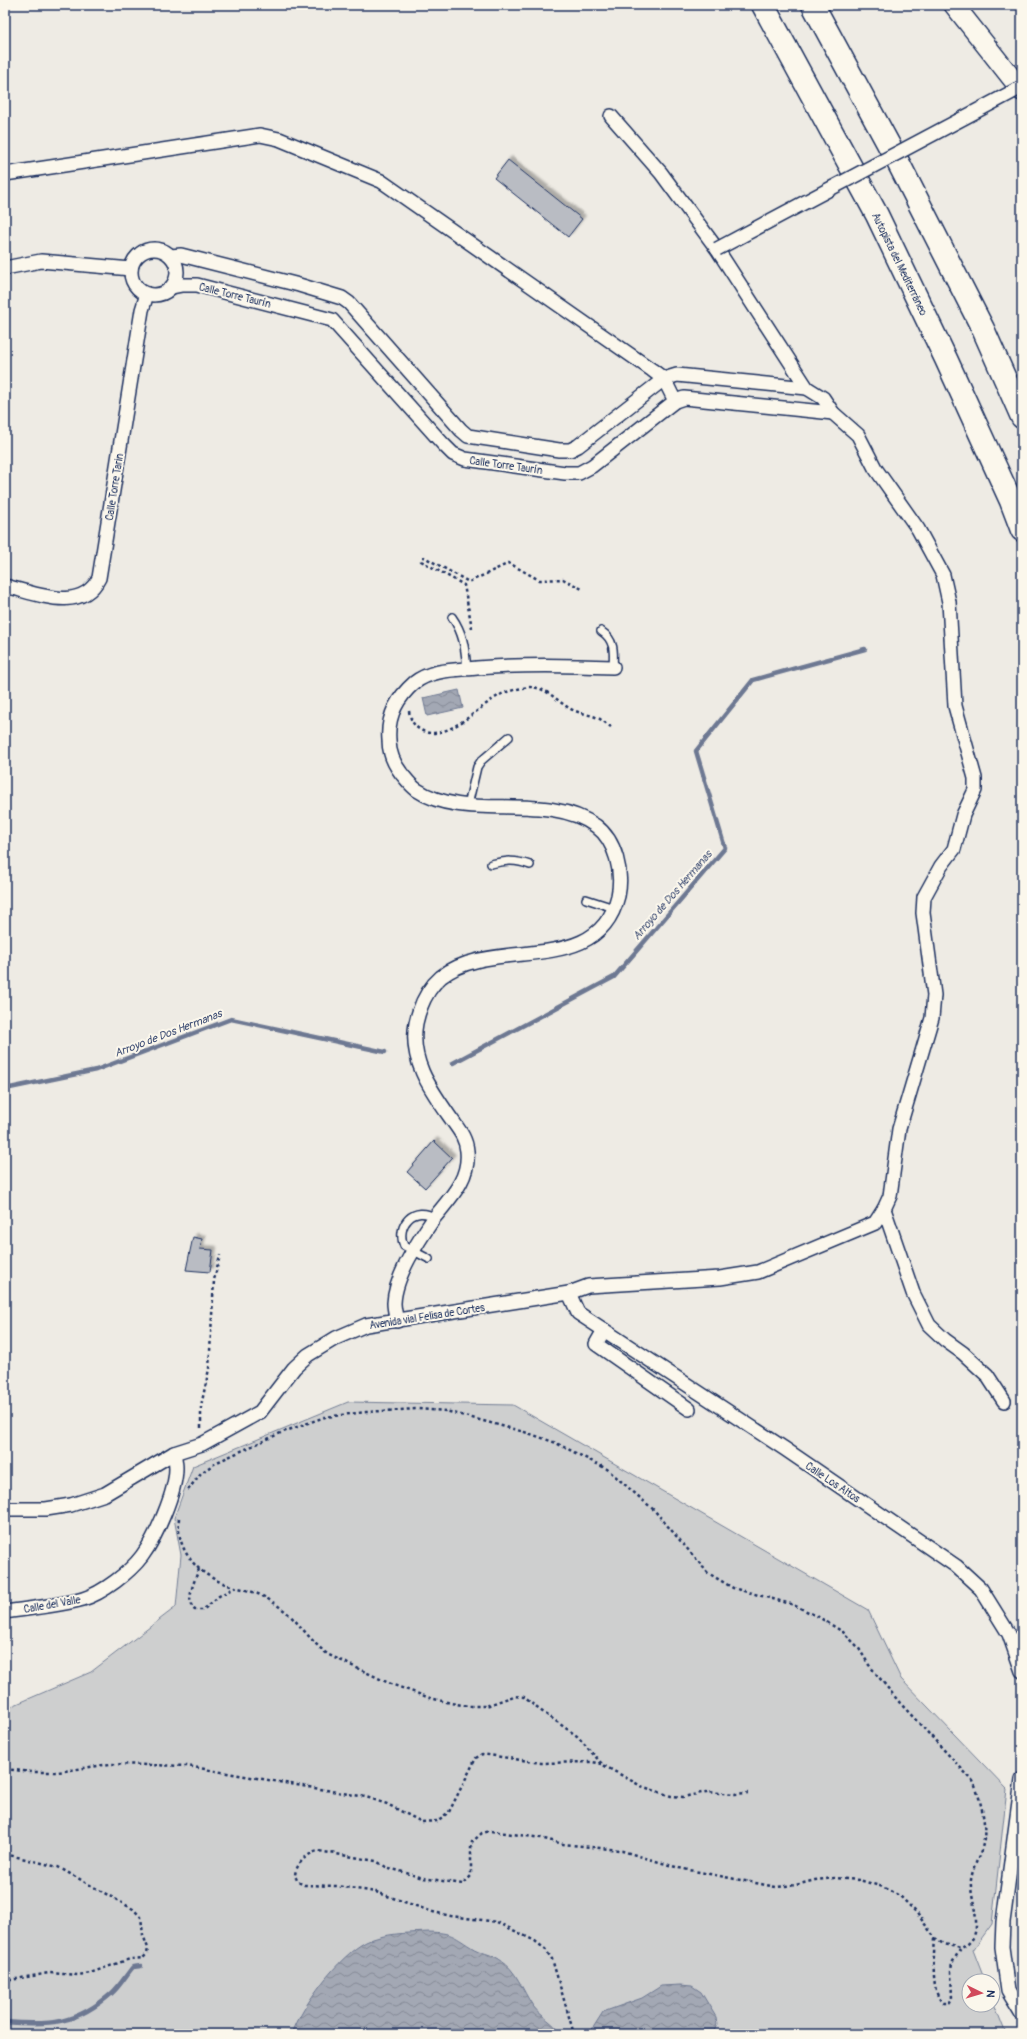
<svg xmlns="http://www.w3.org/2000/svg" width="1027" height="2039" viewBox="0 0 1027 2039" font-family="Pangolin,sans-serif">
<defs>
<pattern id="water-waves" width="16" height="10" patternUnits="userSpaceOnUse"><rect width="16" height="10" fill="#a3a8b4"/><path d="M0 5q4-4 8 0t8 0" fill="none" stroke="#848996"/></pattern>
<filter id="shadow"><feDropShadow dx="3.5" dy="-3.5" stdDeviation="1" flood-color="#0004"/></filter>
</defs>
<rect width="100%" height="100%" fill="#eeebe4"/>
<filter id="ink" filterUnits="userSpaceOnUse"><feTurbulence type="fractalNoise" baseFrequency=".025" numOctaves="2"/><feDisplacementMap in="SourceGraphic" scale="8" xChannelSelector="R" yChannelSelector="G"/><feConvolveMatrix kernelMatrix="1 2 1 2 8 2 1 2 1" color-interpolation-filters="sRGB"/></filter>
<g filter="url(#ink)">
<path fill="#cecfcf" stroke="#747f96" d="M 348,1402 L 513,1405 L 868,1610 L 901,1679 L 1007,1789 L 992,1924 L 973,1950 L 985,1981 L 969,1981 L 969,2005 L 993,2005 L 993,2001 L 1006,2034 L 5,2034 L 5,1709 L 91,1672 L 176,1607 L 181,1555 L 174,1518 L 193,1466 Z"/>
<g fill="url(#water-waves)" stroke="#6d7892">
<path d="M 459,690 L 463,708 L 427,716 L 423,698 Z"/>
<path d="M 429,1932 C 452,1933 452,1935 471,1947 C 480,1953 491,1954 499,1959 C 517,1970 522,1990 533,2006 C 541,2017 554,2022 561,2034 L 292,2034 C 302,2006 338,1956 366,1942 C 384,1933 408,1933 429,1932 Z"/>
<path d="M 680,1985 L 692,1986 L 701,1992 L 716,2017 L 717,2024 L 713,2034 L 589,2034 L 603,2012 L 642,1998 L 661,1986 Z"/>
</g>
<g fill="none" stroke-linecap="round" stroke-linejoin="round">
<g stroke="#6d7892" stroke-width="4.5">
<path d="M 453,1063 L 614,977 L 725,848 L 696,751 L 753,680 L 865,649"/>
<path d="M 5,1089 L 96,1070 L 231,1019 L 385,1052"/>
<path d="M 5,2022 C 50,2026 77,2024 112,1993 C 120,1986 126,1975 133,1967 L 141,1966"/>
</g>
</g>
<g fill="#b9bcc3" stroke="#1b2f5e" filter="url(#shadow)">
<path d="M 508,160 L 582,219 L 568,237 L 494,178 Z"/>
<path d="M 434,1141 L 452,1158 L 425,1188 L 407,1172 Z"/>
<path d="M 193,1237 L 202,1239 L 200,1249 L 213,1250 L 210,1272 L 186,1270 Z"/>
</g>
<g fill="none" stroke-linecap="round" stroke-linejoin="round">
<g stroke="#1b2f5e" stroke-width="10">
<g id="lane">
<path d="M 452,617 C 464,634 465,649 467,669"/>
<path d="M 601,631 C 615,640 614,652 613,667"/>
<path d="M 468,805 L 477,767 L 481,761 L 509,737"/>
<path d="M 491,864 C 506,860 516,860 530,865"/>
<path d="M 586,899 L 614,908"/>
<path d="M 429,1259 L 404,1246 C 395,1225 415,1204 435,1218"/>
</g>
</g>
<g stroke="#1b2f5e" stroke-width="16">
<g id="street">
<path d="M 5,174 L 260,135 L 279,139 L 381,181 L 652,370 L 664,379 L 675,401"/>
<circle cx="154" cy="272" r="23"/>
<path d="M 171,256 L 181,255 L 299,285 L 342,298 L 349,303 L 461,430 L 468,436 L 559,450 L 570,450 L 578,446 L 664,379 L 677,375 L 807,388"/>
<path d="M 5,268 L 41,261 L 131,269"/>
<path d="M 172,287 L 182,285 L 197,285 L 332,320 L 443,444 L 453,454 L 465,459 L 565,473 L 579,473 L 592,466 L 675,401 L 684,398 L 833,413"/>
<path d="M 5,586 C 36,593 81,614 99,578 L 142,310 L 147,294"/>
<path d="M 884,1209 L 913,1293 L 929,1325 L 945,1340 L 963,1353 L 987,1375 L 1004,1401"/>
<path d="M 569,1293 L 578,1313 L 785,1449 L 956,1566 L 981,1589 L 1009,1634 L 1022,1671"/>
<path d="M 397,1321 C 396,1316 394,1309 394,1303 C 395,1276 419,1240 434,1218 C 450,1198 470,1179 467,1151 C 466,1138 459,1130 452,1120 C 431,1090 409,1061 416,1023 C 420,1005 427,989 441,977 C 493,935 598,979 618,896 C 623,872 616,841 596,826 C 546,790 466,823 417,790 C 411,786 406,779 401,773 C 394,764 389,752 389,740 C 387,717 397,698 414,683 C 431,669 456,670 477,668 C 523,664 567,665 613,667"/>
<path d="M 604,1330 L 596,1344 L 689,1409"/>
<path d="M 5,1509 L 46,1509 L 71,1505 L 105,1494 L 174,1453 L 202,1444 L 260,1412 L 294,1368 L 308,1355 L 336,1338 L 366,1325 L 569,1293 L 588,1286 L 720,1278 L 758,1272 L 875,1223 L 884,1209 L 890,1196 L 899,1129 L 932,1018 L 934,995 L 923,913 L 924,897 L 941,866 L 954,849 L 963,815 L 975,790 L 975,778 L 955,706 L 949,602 L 943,575 L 918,529 L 875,468 L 858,435 L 833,413 L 823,398 L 807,388 L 717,249 L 661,173 L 611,116"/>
<path d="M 5,1612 C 31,1608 58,1606 83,1599 C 103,1593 130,1572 142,1556 C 156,1537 176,1492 176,1468 C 176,1463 175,1458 174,1453"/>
<path d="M 1022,1779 L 1003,1922 L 1002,1947 L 1008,1991 L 1022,2014"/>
</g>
</g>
<g stroke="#1b2f5e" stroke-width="22">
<path id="secondary" d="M 954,5 L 1022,91"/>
</g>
<g stroke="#1b2f5e" stroke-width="25">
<g id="highway">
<path d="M 763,5 L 877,215 L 946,359 L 1011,501 L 1022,530"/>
<path d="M 813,5 L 898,162 L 983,329 L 1022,417"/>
</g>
</g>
<g stroke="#1b2f5e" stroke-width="2.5" stroke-dasharray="3 3" stroke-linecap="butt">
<path d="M 472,628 L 464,585 L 421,561 L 424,557 L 469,582 L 509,563 L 539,580 L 563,579 L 584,590"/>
<path d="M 409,711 C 410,718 413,725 419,729 C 444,746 480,705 500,695 C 507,691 521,688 529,687 C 546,687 556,700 569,708 C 577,713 589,714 598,718 C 602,720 607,724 611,727"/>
<path d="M 201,1428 L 201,1406 L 209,1369 L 214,1280 L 220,1255"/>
<path d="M 188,1490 L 201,1473 L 217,1462 L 283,1432 L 325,1417 L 366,1412 L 417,1409 L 446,1411 L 528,1433 L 556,1443 L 607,1469 L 654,1510 L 708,1573 L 733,1588 L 791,1604 L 817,1616 L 843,1632 L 858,1647 L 869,1665 L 900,1703 L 973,1781 C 980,1797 986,1821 984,1839 C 982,1853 973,1865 971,1880 C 969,1901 989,1936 961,1948 L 943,1944 L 935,1938 L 916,1912 L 900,1896 L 880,1886 L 859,1880 L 835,1878 L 815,1880 L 796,1885 L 776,1887 L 679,1868 L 619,1850 L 563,1844 L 541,1838 L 491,1831 L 482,1833 L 472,1842 L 471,1848 L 471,1876 L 463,1884 L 423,1878 L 386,1867 L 376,1861 L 319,1851 C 308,1852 295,1865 295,1876 L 298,1882 L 304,1885 L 337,1886 L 376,1892 L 433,1912 L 451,1916 L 497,1922 L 535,1941 L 545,1949 L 552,1959 L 574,2034"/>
<path d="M 179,1518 C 176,1549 195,1572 223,1583 C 234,1588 247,1589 258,1594 C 266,1597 274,1603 281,1608 C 299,1621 311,1643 329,1655 L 391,1684 L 430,1698 L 451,1703 L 468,1706 L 486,1706 L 514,1696 L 524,1697 L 537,1708 L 577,1736 L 603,1765 L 641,1786 L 671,1796 L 683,1797 L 706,1792 L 735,1794 L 748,1793"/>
<path d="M 199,1569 C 195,1580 184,1602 195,1610 L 203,1610 L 219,1596 L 236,1587"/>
<path d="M 5,1769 L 32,1772 L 58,1772 L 110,1764 L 187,1766 L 366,1797 L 387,1804 L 422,1822 L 437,1821 L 449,1812 L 476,1758 L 482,1754 L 541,1763 L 593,1762 L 602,1764"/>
<path d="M 5,1854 L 58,1867 L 133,1909 L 141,1917 L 143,1935 L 148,1948 L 147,1954 L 143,1958 L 130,1959 L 90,1973 L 78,1975 L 49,1973 L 5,1981"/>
<path d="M 935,1939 C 934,1953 930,1996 944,2003 L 949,2003 L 952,1999 L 951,1971 L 952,1963 L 961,1948"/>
</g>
<use href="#lane" stroke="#fbf7ec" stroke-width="7"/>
<use href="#street" stroke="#fbf7ec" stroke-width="13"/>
<use href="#secondary" stroke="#fbf7ec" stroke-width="19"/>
<use href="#highway" stroke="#fbf7ec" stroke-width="22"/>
<g stroke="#1b2f5e" stroke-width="16" stroke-linecap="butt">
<path id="street-bridge" d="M 717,249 L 1020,88"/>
</g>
<use href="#street-bridge" stroke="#fbf7ec" stroke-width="13"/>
</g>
</g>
<g text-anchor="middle" stroke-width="4" stroke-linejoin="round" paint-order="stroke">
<g font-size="10" fill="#1b2f5e" stroke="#fbf7ec">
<text transform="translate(900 264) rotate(64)" y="4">Autopista del Mediterráneo</text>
<text transform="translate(235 295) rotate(14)" y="4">Calle Torre Taurín</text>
<text transform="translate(506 465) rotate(8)" y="4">Calle Torre Taurín</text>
<text transform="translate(114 487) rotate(-81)" y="4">Calle Torre Tarin</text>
<text transform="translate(427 1316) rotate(-9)" y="4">Avenida vial Felisa de Cortes</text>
<text transform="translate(833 1482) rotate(34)" y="4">Calle Los Altos</text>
<text transform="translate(52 1604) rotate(-10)" y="4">Calle del Valle</text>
</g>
<g font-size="11" font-style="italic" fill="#445378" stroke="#fbf7ec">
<text transform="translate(672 895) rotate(-49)" y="4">Arroyo de Dos Hermanas</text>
<text transform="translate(168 1033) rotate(-21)" y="4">Arroyo de Dos Hermanas</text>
</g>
</g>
<rect width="1027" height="2039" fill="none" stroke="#fbf7ec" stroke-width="20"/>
<rect x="10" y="10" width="1007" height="2019" fill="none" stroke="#1b2f5e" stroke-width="1.5" filter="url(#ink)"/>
<g transform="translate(981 1993) rotate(95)"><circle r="19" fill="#fbf7ec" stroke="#a1a7b3"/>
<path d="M0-3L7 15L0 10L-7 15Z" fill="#d1495b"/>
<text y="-6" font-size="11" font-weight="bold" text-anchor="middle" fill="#1b2f5e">N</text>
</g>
</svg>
